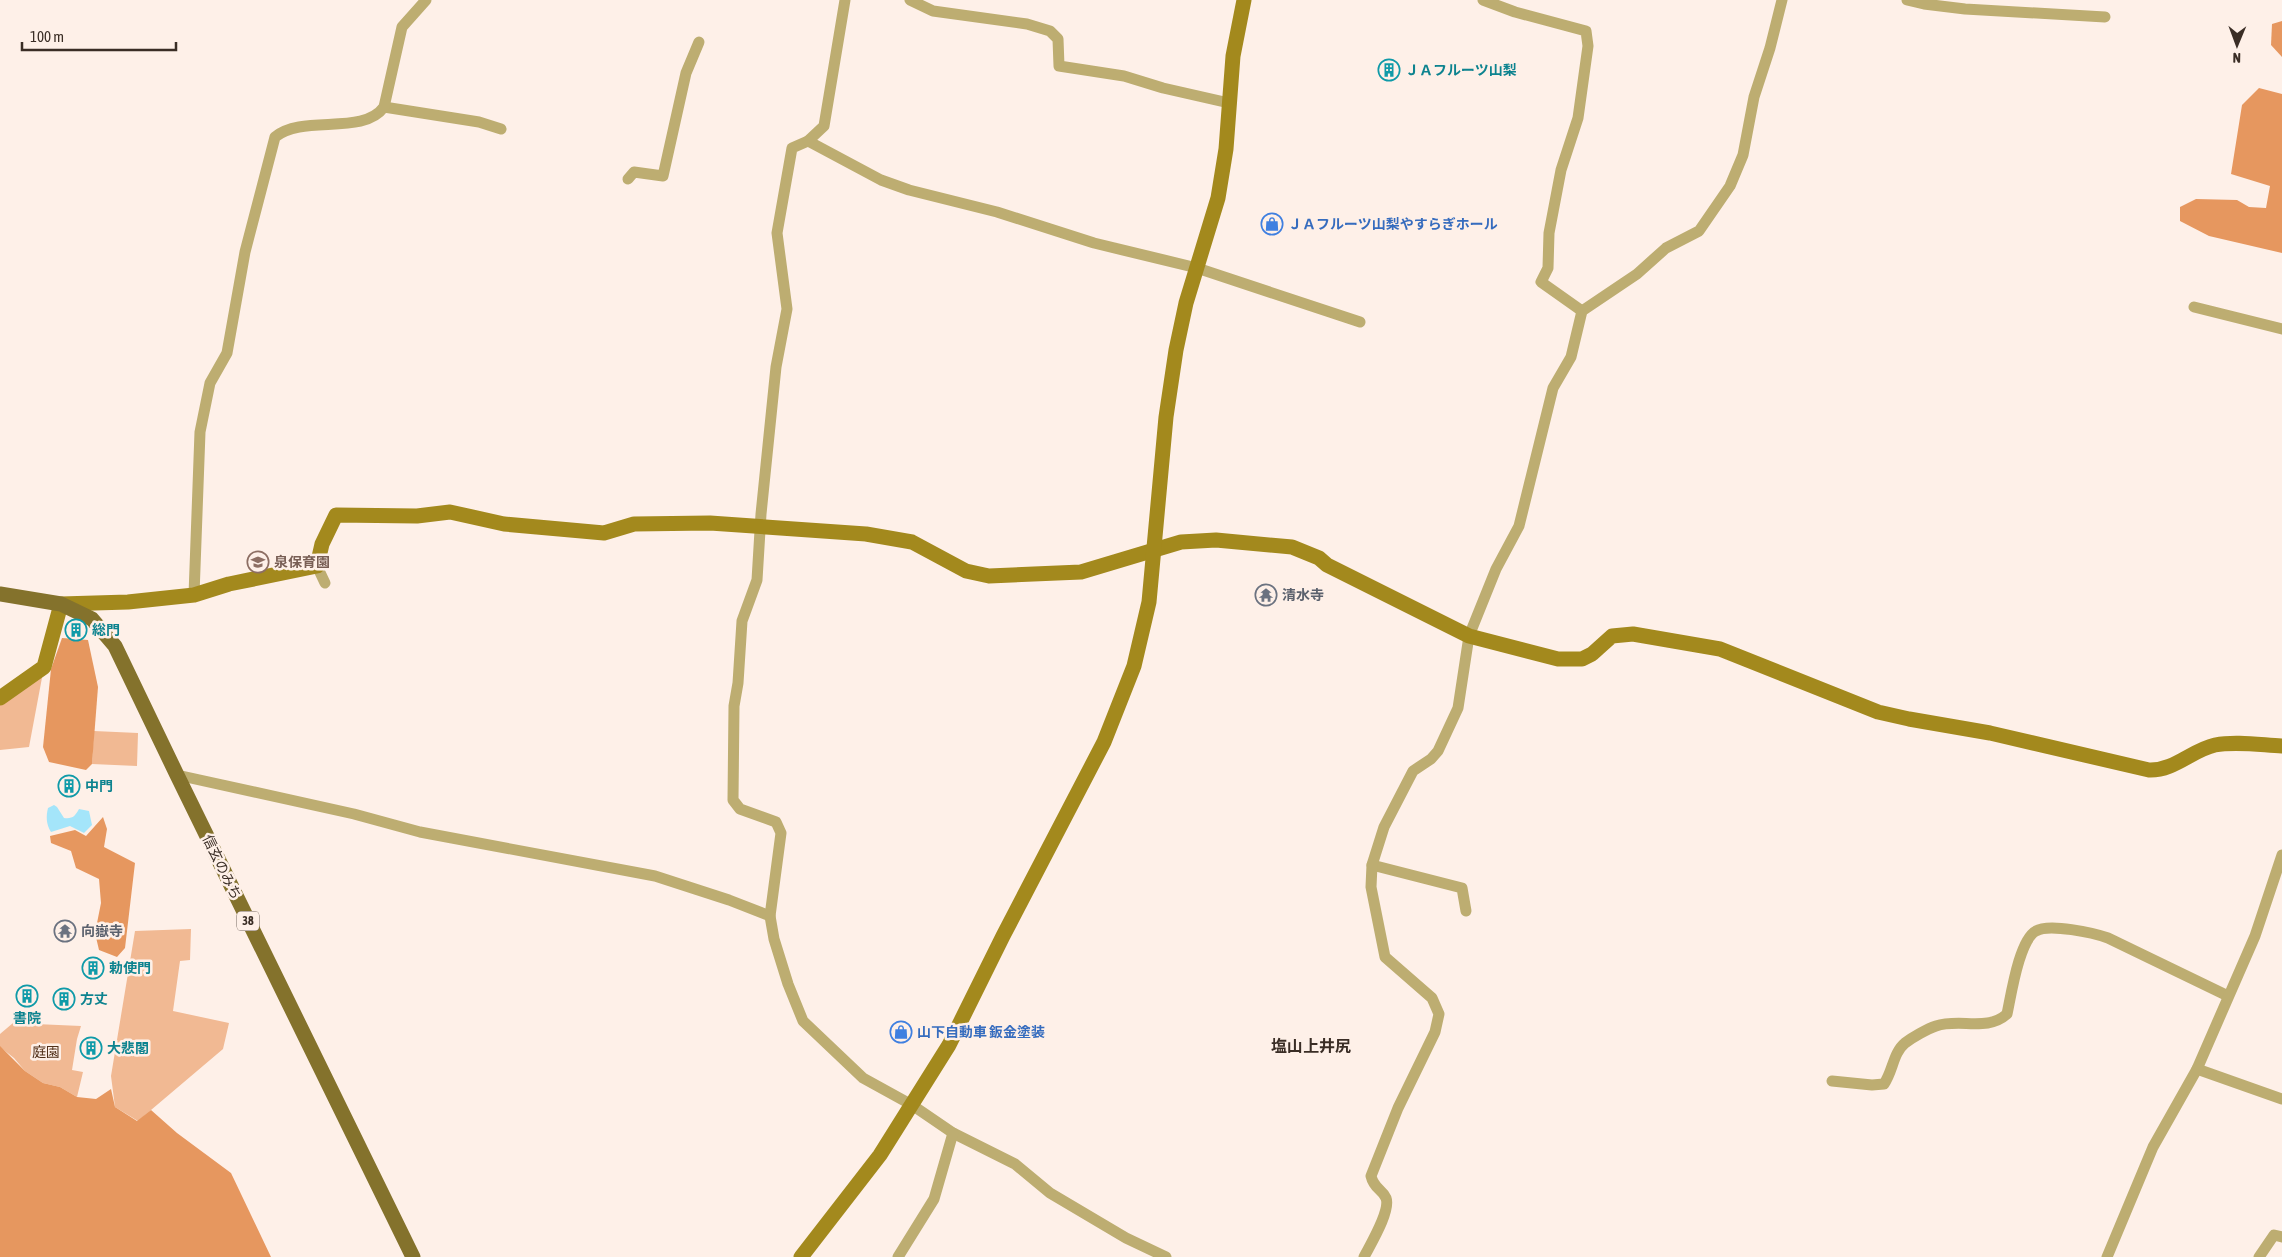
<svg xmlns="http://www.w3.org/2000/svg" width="2282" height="1257" viewBox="0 0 2282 1257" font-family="'Asap Condensed','Noto Sans JP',sans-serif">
<rect width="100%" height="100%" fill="#fef0e8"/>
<g fill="#f1b993">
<path d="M 44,667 L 29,747 L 0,750 L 0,698 Z"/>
<path d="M 94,731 L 138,733 L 137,766 L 92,764 Z"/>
<path d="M 191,929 L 190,960 L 180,961 L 173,1011 L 229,1023 L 223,1049 L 138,1121 L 115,1107 L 111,1076 L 135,931 Z"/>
<path d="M 13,1023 L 81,1026 L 77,1039 L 72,1070 L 83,1072 L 77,1097 L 60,1087 L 43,1083 L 25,1071 L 14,1058 L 0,1047 L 0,1034 Z"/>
</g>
<g fill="#e6975f">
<path d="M 2282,21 L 2282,57 L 2271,45 L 2272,24 Z"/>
<path d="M 2259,88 L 2282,94 L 2282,253 L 2209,236 L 2180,221 L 2180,207 L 2196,199 L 2237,200 L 2249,207 L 2266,208 L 2270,186 L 2231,174 L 2242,105 Z"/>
<path d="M 62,638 L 88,640 L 98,687 L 92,764 L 86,770 L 49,762 L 43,747 L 51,669 Z"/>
<path d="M 103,817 L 107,829 L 104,847 L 135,863 L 125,948 L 117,957 L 99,950 L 95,933 L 101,903 L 99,879 L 76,868 L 71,851 L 51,843 L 50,836 L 75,830 L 86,836 Z"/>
<path d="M 0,1046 L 25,1071 L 43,1083 L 60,1087 L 77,1097 L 96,1099 L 111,1089 L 115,1107 L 137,1121 L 151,1110 L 177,1133 L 231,1173 L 271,1257 L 0,1257 Z"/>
</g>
<path fill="#a4e5fa" d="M 54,805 L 57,807 L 64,818 C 73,819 75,816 79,809 L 89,811 L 92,825 L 84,833 L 70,826 L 51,832 C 46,824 46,816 48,808 Z"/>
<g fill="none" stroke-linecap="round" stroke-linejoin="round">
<g stroke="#bdad71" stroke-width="11">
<path d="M 845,0 L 824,126 L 808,141 L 792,148 L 777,233 L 787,309 L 776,367 L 761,514 L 757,580 L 742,621 L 738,683 L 734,706 L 733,800 L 740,809 L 776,822 L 781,833 L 770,916 L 774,939 L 788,984 L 803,1021 L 863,1078 L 912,1105 L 953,1133 L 1015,1164 L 1050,1193 L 1126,1238 L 1166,1257"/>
<path d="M 910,0 L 933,11 L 1027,24 L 1050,31 L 1058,39 L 1059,66 L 1124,76 L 1163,88 L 1229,103"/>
<path d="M 1483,0 L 1515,12 L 1586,31 L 1588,46 L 1578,118 L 1561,170 L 1549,233 L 1548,268 L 1541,282 L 1582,311"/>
<path d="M 1907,0 L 1924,4 L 1965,9 L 2105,17"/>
<path d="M 384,107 L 479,122 L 501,129"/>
<path d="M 808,141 L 881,180 L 909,190 L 997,212 L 1094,243 L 1197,268 L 1360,322"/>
<path d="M 628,179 L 634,172 L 663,176 L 686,73 L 699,42"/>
<path d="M 2194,307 L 2282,329"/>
<path d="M 317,566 L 325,583"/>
<path d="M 194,595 L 200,432 L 210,383 L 227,353 L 245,252 L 275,137 C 303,114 363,136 384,107 L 402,27 L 426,0"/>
<path d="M 177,775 L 354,814 L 420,832 L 655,876 L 729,900 L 770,916"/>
<path d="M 1372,865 L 1462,888 L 1466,911"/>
<path d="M 2197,1069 L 2282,1099"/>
<path d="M 1832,1081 L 1872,1085 L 1884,1084 C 1893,1071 1893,1053 1905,1043 C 1913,1037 1927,1029 1936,1026 C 1960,1018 1987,1032 2007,1014 C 2011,996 2019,940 2036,931 C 2049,923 2094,933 2108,938 L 2228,996"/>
<path d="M 898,1257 L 934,1199 L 953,1133"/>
<path d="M 1364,1257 C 1370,1245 1391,1211 1386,1198 C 1382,1189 1374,1189 1371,1176 L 1398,1108 L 1435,1032 L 1439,1014 L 1432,998 L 1385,957 L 1371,887 L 1372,865 L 1384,827 L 1413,771 L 1431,759 L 1438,751 L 1458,708 L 1469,636 L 1496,569 L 1519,526 L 1553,388 L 1571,357 L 1582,311 L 1637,274 L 1666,248 L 1699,231 L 1730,186 L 1743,155 L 1754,97 L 1770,48 L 1782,0"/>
<path d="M 2107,1257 L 2153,1147 L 2197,1069 L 2255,936 L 2282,855"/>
<path d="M 2259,1257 L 2274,1235 L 2282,1237"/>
</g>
<g stroke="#a3891d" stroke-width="15">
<path d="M 0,698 L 44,667 L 61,604 L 128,602 L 194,595 L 229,584 L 317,566 L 322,544 L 336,515 L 417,516 L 450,512 L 504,524 L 604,533 L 634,524 L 710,523 L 866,534 L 912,542 L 966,571 L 989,576 L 1081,572 L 1181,542 L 1216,540 L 1292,547 L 1319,558 L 1327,565 L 1469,636 L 1558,659 L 1582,659 L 1592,654 L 1612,636 L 1633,634 L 1720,649 L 1878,712 L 1909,719 L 1990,733 L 2149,770 C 2174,771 2192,750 2215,745 C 2236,741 2261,745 2282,746"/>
<path d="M 801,1257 L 880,1155 L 949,1045 L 1003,936 L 1104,742 L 1134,666 L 1149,602 L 1166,417 L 1176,350 L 1186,303 L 1218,198 L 1226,149 L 1233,56 L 1244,0"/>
</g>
<path stroke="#84722c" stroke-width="15" d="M 0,594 L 61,604 L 92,619 L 115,646 L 177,775 L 413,1257"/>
</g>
<defs>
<g id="building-ring" transform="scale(1.125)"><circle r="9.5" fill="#fef0e8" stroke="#0f9aa8" stroke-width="1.5"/><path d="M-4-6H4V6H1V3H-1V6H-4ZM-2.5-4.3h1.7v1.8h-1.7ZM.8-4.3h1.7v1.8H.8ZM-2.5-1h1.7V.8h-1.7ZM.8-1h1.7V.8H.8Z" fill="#0f9aa8"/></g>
<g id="shop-ring" transform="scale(1.125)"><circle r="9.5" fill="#fef0e8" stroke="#3f7fe0" stroke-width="1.5"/><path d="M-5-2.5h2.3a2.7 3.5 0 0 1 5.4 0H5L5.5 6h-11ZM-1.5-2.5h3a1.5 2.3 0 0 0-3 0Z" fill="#3f7fe0"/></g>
<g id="school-ring" transform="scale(1.125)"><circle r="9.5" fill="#fef0e8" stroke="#8d6e63" stroke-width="1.5"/><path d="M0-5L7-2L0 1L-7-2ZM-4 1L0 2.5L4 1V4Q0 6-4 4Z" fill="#8d6e63"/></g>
<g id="temple-ring" transform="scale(1.125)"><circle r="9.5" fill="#fef0e8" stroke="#6b7280" stroke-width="1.5"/><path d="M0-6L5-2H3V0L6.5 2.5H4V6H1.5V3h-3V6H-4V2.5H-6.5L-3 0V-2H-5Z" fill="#6b7280"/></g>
</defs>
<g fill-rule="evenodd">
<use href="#building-ring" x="1389" y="70"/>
<use href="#shop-ring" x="1272" y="224"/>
<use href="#school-ring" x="258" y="562"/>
<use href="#temple-ring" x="1266" y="595"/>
<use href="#building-ring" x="76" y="630"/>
<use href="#building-ring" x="69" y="786"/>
<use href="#temple-ring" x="65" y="931"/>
<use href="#building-ring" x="93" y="968"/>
<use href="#building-ring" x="27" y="996"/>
<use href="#building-ring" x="64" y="999"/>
<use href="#shop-ring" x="901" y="1032"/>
<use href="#building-ring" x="91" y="1048"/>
</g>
<g text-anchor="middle" stroke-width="5" stroke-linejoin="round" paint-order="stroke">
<rect fill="#fef0e8" stroke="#756860" stroke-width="1" x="237" y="911.5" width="22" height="19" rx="4"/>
<g font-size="12" font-weight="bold" fill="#3a2d25">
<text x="248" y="925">38</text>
</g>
<g font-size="14" font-weight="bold" fill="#0d838f" stroke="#fef0e8" text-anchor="start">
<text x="1405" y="75">ＪＡフルーツ山梨</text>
<text x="92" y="635">総門</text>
<text x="85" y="791">中門</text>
<text x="109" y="973">勅使門</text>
<text x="80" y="1004">方丈</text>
<text x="27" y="1023" text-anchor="middle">書院</text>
<text x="107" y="1053">大悲閣</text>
</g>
<g font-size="14" font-weight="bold" fill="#366cbe" stroke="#fef0e8" text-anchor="start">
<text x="1288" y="229">ＪＡフルーツ山梨やすらぎホール</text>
<text x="917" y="1037">山下自動車 鈑金塗装</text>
</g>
<g font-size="14" font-weight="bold" fill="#785e54" stroke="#fef0e8" text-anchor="start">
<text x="274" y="567">泉保育園</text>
</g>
<g font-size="14" font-weight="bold" fill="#5b616d" stroke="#fef0e8" text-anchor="start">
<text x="1282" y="600">清水寺</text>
<text x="81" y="936">向嶽寺</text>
</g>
<g font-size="14" fill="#3a2d25" stroke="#fef0e8">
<text transform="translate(222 867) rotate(64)" y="5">信玄のみち</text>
</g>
<g font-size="14" fill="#52311a" stroke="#fef0e8">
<text x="46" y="1057">庭園</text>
</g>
<g font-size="16" font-weight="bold" fill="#3a2d25" stroke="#fef0e8">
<text x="1311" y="1052">塩山上井尻</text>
</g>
</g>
<g transform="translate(2237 45) rotate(181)" stroke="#fef0e8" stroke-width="4" paint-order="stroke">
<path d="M0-4L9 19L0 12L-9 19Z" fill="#3a2d25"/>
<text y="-8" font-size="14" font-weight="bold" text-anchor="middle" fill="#3a2d25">N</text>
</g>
<path d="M22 42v8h154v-8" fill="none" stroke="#3a2d25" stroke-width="2.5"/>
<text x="30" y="42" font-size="15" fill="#3a2d25" stroke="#fef0e8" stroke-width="4" paint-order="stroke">100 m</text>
</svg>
